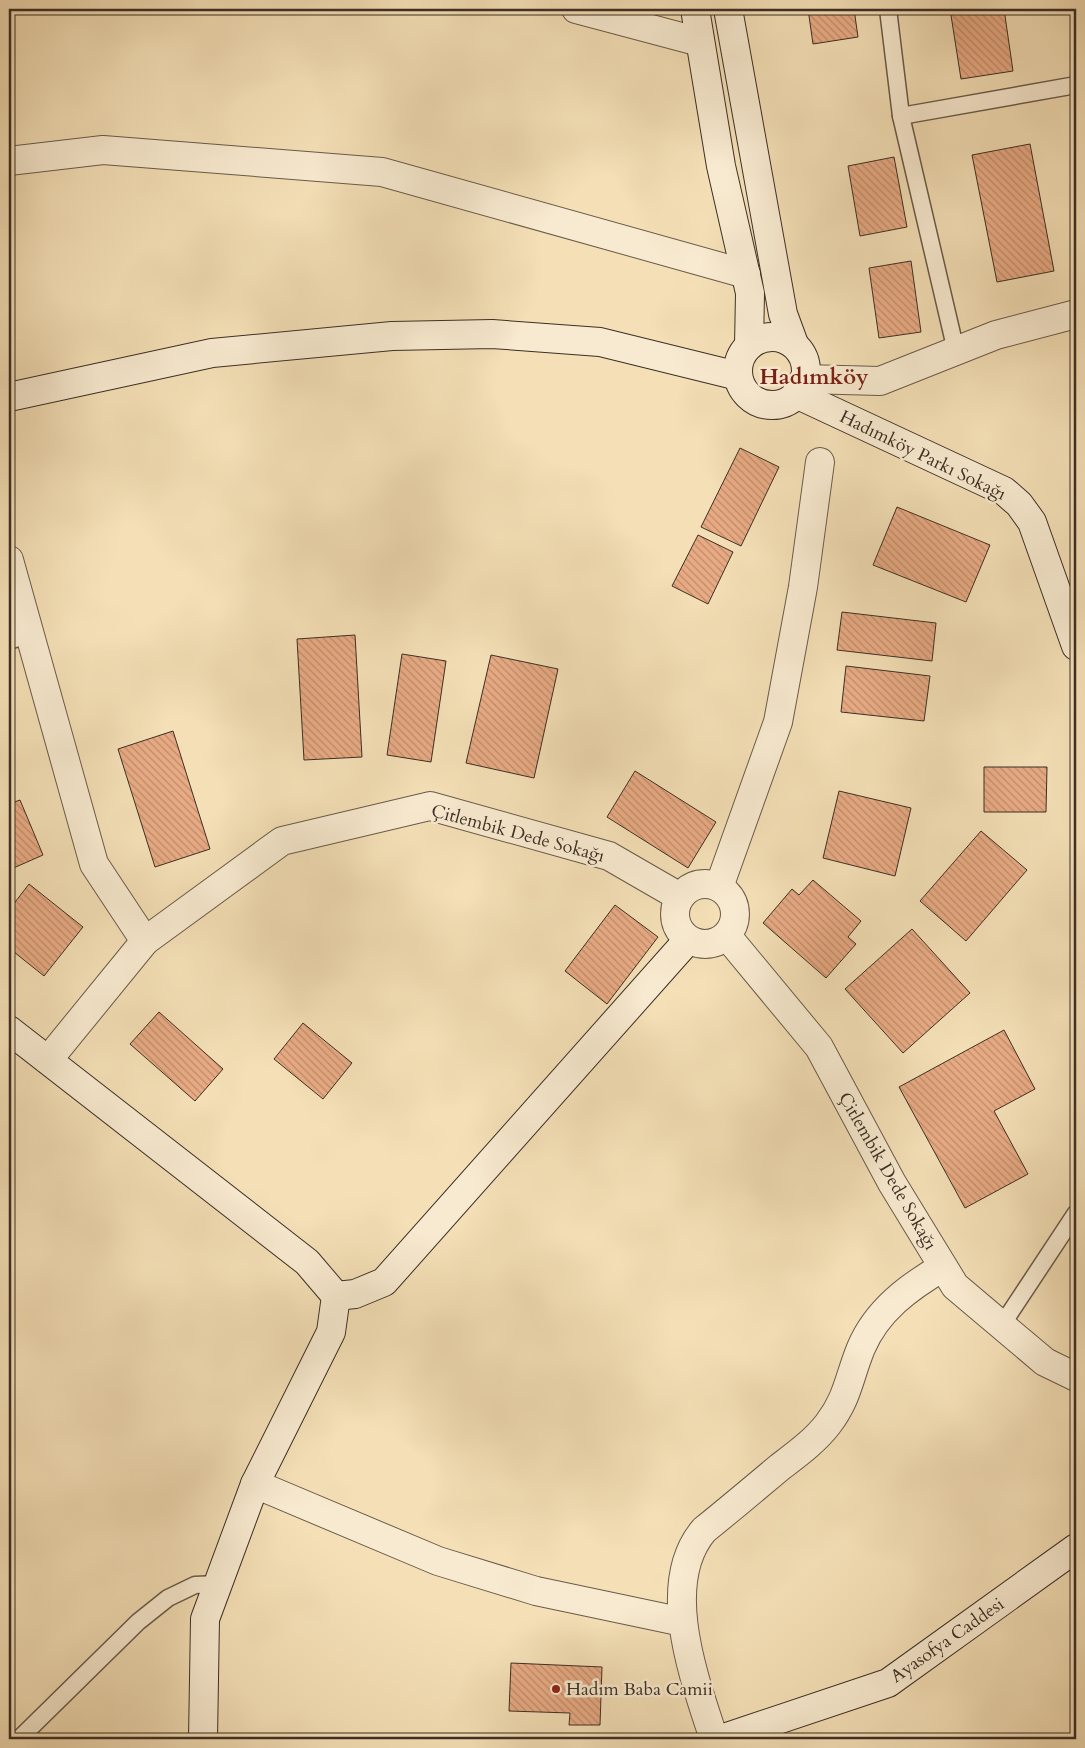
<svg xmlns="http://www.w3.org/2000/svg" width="1085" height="1748" viewBox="0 0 1085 1748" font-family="Cardo,serif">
<defs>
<pattern id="building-back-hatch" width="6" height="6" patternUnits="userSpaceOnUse" patternTransform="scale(1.25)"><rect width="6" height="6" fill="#e9ab84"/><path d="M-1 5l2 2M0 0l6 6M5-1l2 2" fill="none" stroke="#be8c6c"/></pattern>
</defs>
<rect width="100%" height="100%" fill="#f4dfb6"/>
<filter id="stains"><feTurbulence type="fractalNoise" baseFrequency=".004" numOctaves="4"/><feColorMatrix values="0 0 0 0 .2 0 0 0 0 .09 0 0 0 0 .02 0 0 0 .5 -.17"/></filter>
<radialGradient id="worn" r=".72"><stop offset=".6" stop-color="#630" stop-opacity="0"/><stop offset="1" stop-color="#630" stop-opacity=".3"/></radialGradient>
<g fill="url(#building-back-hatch)" stroke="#3c2f25">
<path d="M 808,9 L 854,9 L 858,37 L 813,44 Z"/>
<path d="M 950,9 L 1004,9 L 1013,71 L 961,79 Z"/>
<path d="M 1030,144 L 1054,271 L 997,282 L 972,155 Z"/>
<path d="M 894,157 L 907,227 L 860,236 L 848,166 Z"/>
<path d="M 911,261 L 921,332 L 879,338 L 869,268 Z"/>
<path d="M 740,448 L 779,467 L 741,546 L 701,527 Z"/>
<path d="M 897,507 L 990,545 L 966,602 L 873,565 Z"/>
<path d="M 698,535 L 733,552 L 708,604 L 672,586 Z"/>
<path d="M 842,612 L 936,623 L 932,661 L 837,650 Z"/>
<path d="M 355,635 L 362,757 L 304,760 L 297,639 Z"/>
<path d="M 402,654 L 446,661 L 431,762 L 387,755 Z"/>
<path d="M 491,655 L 558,669 L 534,778 L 466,763 Z"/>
<path d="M 846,666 L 930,676 L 924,721 L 841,712 Z"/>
<path d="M 173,731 L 210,849 L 155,867 L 118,749 Z"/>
<path d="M 984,767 L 1047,767 L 1046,812 L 984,812 Z"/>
<path d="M 635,771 L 716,822 L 688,868 L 607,817 Z"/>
<path d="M 839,791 L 911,808 L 895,876 L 823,858 Z"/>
<path d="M 20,800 L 43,855 L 9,870 L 9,804 Z"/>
<path d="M 981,831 L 1027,870 L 966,941 L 920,901 Z"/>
<path d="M 813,880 L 861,921 L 848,937 L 856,944 L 826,978 L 763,923 L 792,889 L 799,895 Z"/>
<path d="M 29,884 L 83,927 L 44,976 L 9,948 L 9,910 Z"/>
<path d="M 615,905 L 658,937 L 607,1004 L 565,971 Z"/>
<path d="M 912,929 L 970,993 L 903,1053 L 845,989 Z"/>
<path d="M 159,1012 L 223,1069 L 195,1101 L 130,1044 Z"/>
<path d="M 303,1023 L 352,1063 L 323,1099 L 274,1059 Z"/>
<path d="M 1004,1030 L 1035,1089 L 994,1111 L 1028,1174 L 965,1208 L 899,1087 Z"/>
<path d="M 511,1663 L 602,1667 L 600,1725 L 569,1725 L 570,1713 L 509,1711 Z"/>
</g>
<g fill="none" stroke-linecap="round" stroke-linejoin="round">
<g stroke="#6a5b49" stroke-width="19">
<g id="lane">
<path d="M 888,9 L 901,116 L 956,351"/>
<path d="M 901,116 L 1076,85"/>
<path d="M 9,641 L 31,634"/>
<path d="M 1002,1325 L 1076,1213"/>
<path d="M 19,1739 L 138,1622 L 168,1598 L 195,1585 L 218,1584"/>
</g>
</g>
<g stroke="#6a5b49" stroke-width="30">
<g id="street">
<path d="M 576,9 L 700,42"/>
<path d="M 9,161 L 103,150 L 382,172 L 746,274"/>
<path d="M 804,379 L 880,381 L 996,335 L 1076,314"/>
<path d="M 9,560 L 94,864 L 145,941"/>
<circle cx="705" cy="914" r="30"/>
<path d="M 719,887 L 778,722 L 803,587 L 820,462"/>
<path d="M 727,936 L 819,1047 L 892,1183 L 955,1286 L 1045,1362 L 1076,1377"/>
<path d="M 48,1060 L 145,941 L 282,841 L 430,806 L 609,856 L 680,897"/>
<path d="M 255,1484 L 438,1561 L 536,1591 L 683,1622"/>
<path d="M 714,1739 C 695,1680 658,1584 704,1530 C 730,1509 755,1488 780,1467 C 797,1454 815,1441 828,1424 C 848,1398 849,1377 861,1348 C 877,1310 909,1287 943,1267"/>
</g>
</g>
<g stroke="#3c2f25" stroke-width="30">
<g id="secondary">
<path d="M 695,9 L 721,166 L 750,293 L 749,346"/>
<path d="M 728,9 L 783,314 L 794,344"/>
<circle cx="772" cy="371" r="34"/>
<path d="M 796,394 L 1004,491 L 1019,504 L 1032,522 L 1076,646"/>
<path d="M 9,397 L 212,353 L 392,336 L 492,334 L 600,342 L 738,376"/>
<path d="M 9,1030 L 307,1262 L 336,1296 L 331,1332 L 255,1484 L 205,1619 L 203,1739"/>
<path d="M 336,1296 L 355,1294 L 384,1282 L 688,940"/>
<path d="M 721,1739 L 888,1683 L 1076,1548"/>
</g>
</g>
<use href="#lane" stroke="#f8ead0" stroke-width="16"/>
<use href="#street" stroke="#f8ead0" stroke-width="28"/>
<use href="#secondary" stroke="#f8ead0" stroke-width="28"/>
</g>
<circle fill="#8f2418" stroke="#f8ead0" stroke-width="2" cx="556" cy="1689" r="5"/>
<g text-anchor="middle" stroke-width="5" stroke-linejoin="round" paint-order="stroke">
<g font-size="18" fill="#3c2f25" stroke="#f8ead0">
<text transform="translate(923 455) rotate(26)" y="6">Hadımköy Parkı Sokağı</text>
<text transform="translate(518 833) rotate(15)" y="6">Çitlembik Dede Sokağı</text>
<text transform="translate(888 1171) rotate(60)" y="6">Çitlembik Dede Sokağı</text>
<text transform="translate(947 1640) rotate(-35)" y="6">Ayasofya Caddesi</text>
</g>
<g font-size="18" fill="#3c2f25" stroke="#f8ead0" text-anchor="start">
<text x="566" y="1695">Hadım Baba Camii</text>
</g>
<g font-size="22" font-weight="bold" fill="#7a1f14" stroke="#f8ead0">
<text x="814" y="384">Hadımköy</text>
</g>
</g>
<rect width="1085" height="1748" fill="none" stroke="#f4dfb6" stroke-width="30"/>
<rect x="10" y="10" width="1065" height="1728" fill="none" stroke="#3c2f25" stroke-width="2.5"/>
<rect x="15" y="15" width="1055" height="1718" fill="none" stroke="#3c2f25"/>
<rect width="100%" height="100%" filter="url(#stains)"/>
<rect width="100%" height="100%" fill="url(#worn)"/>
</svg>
